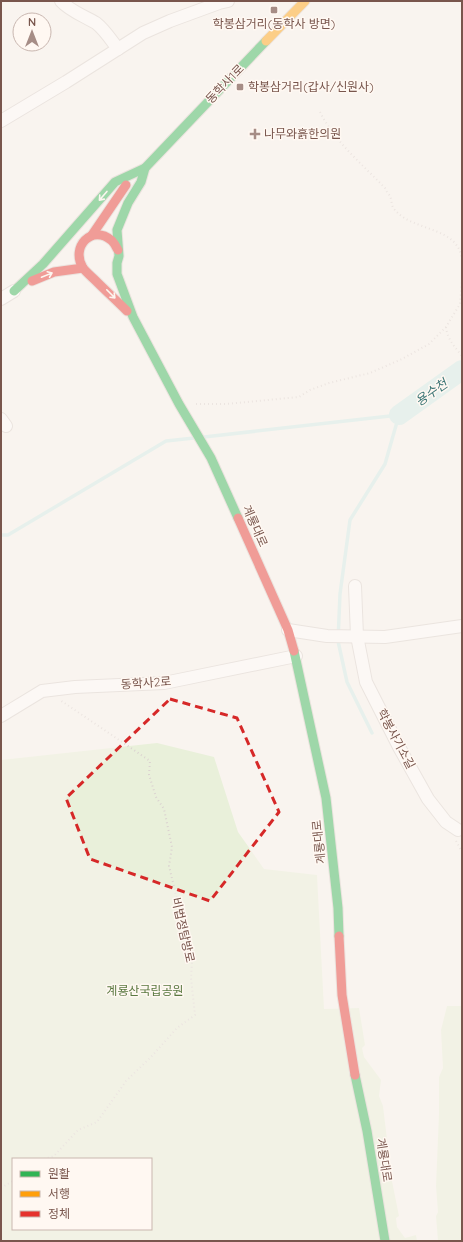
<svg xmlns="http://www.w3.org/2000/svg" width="463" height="1242" viewBox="0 0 463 1242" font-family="Quicksand,'Noto Sans KR',sans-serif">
<rect width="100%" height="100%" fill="#f9f4ef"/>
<g fill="#e9f0da" fill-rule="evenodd">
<path d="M 157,743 L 214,757 L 238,832 L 264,869 L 317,875 L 324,1009 L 359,1008 L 365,1045 L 362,1048 L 364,1057 L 381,1080 L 379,1096 L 383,1106 L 392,1181 L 399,1216 L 396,1218 L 397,1227 L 405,1238 L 416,1235 L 417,1241 L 1,1241 L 1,760 ZM 13,1159 L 151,1159 L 151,1229 L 13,1229 Z"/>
<path d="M 447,1006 L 462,1006 L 462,1241 L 438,1241 L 436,1216 L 438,1212 L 436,1186 L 439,1114 L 439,1077 L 443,1068 L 441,1030 Z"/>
</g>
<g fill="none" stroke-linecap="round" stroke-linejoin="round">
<g stroke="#d0ece9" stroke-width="3.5">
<path d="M 204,437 L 399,415 L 385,464 L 350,520 L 340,594 L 338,641 L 347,682 L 372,733"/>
<path d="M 1,535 L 8,535 L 166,441 L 194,438"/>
</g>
<path stroke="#d0ece9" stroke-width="20" d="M 399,415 L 462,370"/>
<g stroke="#d9d1cd" stroke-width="14">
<g id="street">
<path d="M 61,1 C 70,11 84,16 96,23 C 105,30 111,40 118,49"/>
<path d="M 1,121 L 66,82 L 143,33 L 170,21 L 219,3 L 228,1"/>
<path d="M 1,299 L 14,291"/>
<path d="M 1,419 L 6,426"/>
<path d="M 355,586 L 357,636 L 366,682 L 399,747 L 428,799 L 446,822 L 458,830"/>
<path d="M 288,630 L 327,636 L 385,637 L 462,626"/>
<path d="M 1,716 L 42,691 L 75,687 L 164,683 L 296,656"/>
</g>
</g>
<g stroke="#d9cfcb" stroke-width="11">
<g id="fast">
<path d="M 145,168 L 141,182 L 128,203 L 117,230 L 119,256 L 117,263 L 117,274 L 133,317 L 179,404 L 211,458 L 238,518"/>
<path d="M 14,291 L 43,264 L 115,182 L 145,168 L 266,41"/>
<path d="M 294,651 L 326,798 L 338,908 L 339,936"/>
<path d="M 355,1075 L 367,1131 L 385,1241"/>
</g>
</g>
<g stroke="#d9cfcb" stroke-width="11">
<path id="slow" d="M 266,41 L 305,1"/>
</g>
<g stroke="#d9cfcb" stroke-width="11">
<g id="jam">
<path d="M 92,235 L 126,185"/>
<path d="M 118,250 C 116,247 114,242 111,240 C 92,224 70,247 83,268 C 86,272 92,277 96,281 C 106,291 117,301 127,311"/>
<path d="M 32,281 L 54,272 L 83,268"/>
<path d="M 238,518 L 288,630 L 294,651"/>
<path d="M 339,936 L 342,995 L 355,1075"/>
</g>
</g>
<g stroke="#dbd2d0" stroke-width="2" stroke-dasharray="1 3" stroke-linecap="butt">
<path d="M 320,112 C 335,142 362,164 385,188 C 386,191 388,193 390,196 C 392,200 391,207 395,210 C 413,232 461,226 462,262"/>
<path d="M 446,327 C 447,339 455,347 462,356"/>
<path d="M 196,404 L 226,404 L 299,397 L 310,390 L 329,383 L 370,373 L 402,359 L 429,344 L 446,327 L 460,304 L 462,281"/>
<path d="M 456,841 L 462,852"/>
<path d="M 44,1159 L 54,1156 L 78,1130 L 97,1122 L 126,1081 L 151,1057 L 177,1028 L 195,1015 L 191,978 L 192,962 L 169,866 L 172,847 L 164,809 L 156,797 L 149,775 L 150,761 L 60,700"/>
<path d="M 1,1188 L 13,1181"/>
</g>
<use href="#street" stroke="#fefdfd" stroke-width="12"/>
<use href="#fast" stroke="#30b455" stroke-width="9"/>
<use href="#slow" stroke="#ff9f0a" stroke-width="9"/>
<use href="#jam" stroke="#e5322d" stroke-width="9"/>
</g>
<defs><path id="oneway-shaft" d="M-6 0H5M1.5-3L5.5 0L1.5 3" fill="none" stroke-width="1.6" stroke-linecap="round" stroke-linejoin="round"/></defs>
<g stroke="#fff8f2">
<use href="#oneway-shaft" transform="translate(103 196) rotate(131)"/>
<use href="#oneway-shaft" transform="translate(47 275) rotate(-22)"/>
<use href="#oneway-shaft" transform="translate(111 294) rotate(45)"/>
</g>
<path d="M0 0H463V1242H0ZM 170,699 L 237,718 L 279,812 L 210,901 L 90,859 L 66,798 Z" fill="#f9f4ef" fill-opacity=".55" fill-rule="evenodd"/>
<path fill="none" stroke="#d62828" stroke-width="3" stroke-dasharray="8 5" stroke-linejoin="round" d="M 170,699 L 237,718 L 279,812 L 210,901 L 90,859 L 66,798 Z"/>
<g fill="#a68d86" stroke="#fff8f2" stroke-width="1.5">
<rect x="270" y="6" width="8" height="8" rx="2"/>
<rect x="236" y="83" width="8" height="8" rx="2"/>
<path d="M253 128h4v4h4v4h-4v4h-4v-4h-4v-4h4z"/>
</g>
<g text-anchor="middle" stroke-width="3" stroke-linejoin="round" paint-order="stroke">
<g font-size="12" fill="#79564d" stroke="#fff8f2" text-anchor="start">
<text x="274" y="28" text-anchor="middle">학봉삼거리(동학사 방면)</text>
<text x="248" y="91">학봉삼거리(갑사/신원사)</text>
<text x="264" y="138">나무와흙한의원</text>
</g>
<g font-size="12" fill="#79564d" stroke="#fff8f2">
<text transform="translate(225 84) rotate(-46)" y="4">동학사1로</text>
<text transform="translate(255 526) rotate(66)" y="4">계룡대로</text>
<text transform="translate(146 683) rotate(-4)" y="4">동학사2로</text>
<text transform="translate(396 739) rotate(62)" y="4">학봉사기소길</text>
<text transform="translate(319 842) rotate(-96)" y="4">계룡대로</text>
<text transform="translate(183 930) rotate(77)" y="4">비법정탐방로</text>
<text transform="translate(384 1160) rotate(81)" y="4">계룡대로</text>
</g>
<g font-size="12" fill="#5b7941" stroke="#fff8f2">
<text x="145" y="995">계룡산국립공원</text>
</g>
<g font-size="13" font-style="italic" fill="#3c7676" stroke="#fff8f2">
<text transform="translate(431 392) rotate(-35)" y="5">용수천</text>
</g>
</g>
<rect width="463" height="1242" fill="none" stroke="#79564d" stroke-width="4"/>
<rect x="12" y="1158" width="140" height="72" fill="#fff8f2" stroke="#c9b7b0"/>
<rect x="20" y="1171" width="20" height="6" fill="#30b455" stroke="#c9b7b0"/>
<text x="48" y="1178" font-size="12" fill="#79564d">원활</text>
<rect x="20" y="1191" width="20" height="6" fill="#ff9f0a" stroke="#c9b7b0"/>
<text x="48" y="1198" font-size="12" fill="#79564d">서행</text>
<rect x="20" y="1211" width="20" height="6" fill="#e5322d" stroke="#c9b7b0"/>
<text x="48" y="1218" font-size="12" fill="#79564d">정체</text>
<g transform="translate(32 32)"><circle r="19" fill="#fff8f2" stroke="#c9b7b0"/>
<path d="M0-3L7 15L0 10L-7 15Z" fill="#a68d86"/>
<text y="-6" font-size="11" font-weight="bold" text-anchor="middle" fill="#79564d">N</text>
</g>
</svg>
